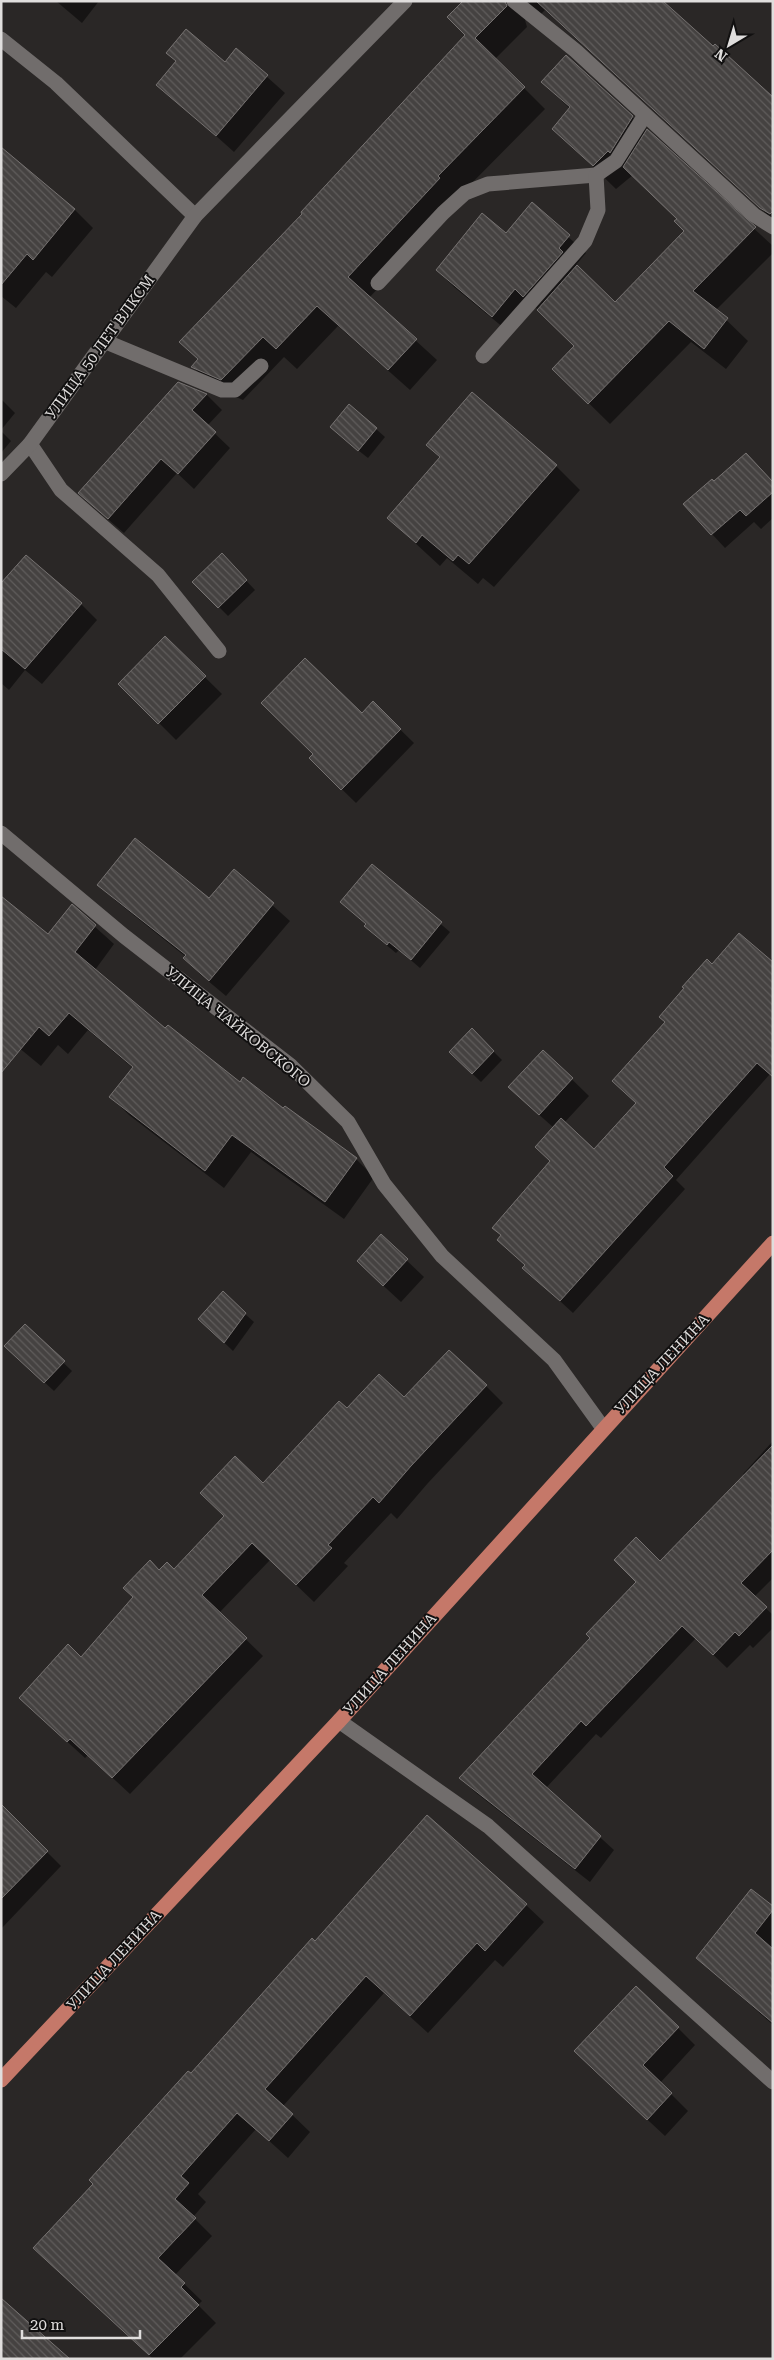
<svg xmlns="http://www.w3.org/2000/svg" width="774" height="2360" viewBox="0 0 774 2360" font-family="'Roboto Serif',serif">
<defs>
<pattern id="building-back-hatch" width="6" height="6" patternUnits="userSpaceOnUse" patternTransform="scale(1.25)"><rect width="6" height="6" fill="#454241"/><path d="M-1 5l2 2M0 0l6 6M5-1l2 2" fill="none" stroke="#605d5c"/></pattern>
</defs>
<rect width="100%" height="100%" fill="#2a2726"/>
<g fill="#0007">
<path d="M 56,1 L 99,1 L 82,23 Z"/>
<path d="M 465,1 L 661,1 L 773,99 L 773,220 L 545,10 L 541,14 L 532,12 L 525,20 L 527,27 L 495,59 L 545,109 L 458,197 L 460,200 L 369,298 L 437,360 L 410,390 L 338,326 L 297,369 L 284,357 L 243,400 L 213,387 L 193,367 L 304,214 L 467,35 Z"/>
<path d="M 237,50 L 285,93 L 234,152 L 158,84 L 177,62 L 167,53 L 225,64 Z"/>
<path d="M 543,82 L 632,117 L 773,246 L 773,253 L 716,310 L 748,341 L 726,369 L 691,342 L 610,424 L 554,369 L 576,346 L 533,305 L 510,333 L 454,287 L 437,270 L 506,235 L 532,204 L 586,253 L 576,265 L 615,303 L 685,231 L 678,219 L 633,175 L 616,189 L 554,129 L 570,109 Z"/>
<path d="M 1,149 L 75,210 L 93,228 L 52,277 L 46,272 L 16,308 L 1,296 Z"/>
<path d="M 178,383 L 207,395 L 222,410 L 207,426 L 230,448 L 194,489 L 177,473 L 124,533 L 95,508 Z"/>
<path d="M 472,394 L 556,466 L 580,490 L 494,587 L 483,578 L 478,584 L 447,558 L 440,566 L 388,518 L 440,458 L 428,445 Z"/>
<path d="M 1,399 L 15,413 L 1,430 Z"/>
<path d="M 376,429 L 385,437 L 368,458 L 340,436 Z"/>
<path d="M 1,431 L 11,441 L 1,453 Z"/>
<path d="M 773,482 L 773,518 L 761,529 L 754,522 L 725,548 L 685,505 L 715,483 Z"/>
<path d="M 222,555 L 255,590 L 228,616 L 194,582 Z"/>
<path d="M 1,585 L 81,604 L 97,620 L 42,684 L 25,670 L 9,690 L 1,683 Z"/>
<path d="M 165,638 L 222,694 L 176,740 L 120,684 Z"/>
<path d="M 373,703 L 414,743 L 356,803 L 310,758 Z"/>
<path d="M 372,865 L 450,932 L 420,968 L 399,950 L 396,953 L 374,935 L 366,926 L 367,925 L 341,902 Z"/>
<path d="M 234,871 L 290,921 L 226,996 L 201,975 L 185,958 L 186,957 L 116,901 L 99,885 L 210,899 Z"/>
<path d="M 72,906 L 114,944 L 95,970 L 166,1030 L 240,1083 L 356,1159 L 374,1177 L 344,1219 L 251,1152 L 224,1188 L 129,1115 L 111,1097 L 134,1069 L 88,1030 L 68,1054 L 58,1045 L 41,1066 L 1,1033 L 48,936 Z"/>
<path d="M 773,956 L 773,1077 L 770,1074 L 676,1180 L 685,1189 L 573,1313 L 524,1268 L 551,1162 L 554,1128 L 527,1104 L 544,1052 L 589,1096 L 564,1123 L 594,1151 L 637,1103 L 666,1022 L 712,965 L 769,961 Z"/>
<path d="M 472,1030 L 502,1060 L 481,1082 L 450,1052 Z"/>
<path d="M 381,1236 L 424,1277 L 401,1302 L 375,1278 Z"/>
<path d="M 245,1314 L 254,1322 L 233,1351 L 208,1327 Z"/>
<path d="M 25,1326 L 72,1371 L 54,1391 L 15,1355 Z"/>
<path d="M 486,1386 L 503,1403 L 428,1483 L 397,1519 L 391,1513 L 344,1563 L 348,1566 L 314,1602 L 270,1560 L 219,1613 L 263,1656 L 130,1794 L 88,1755 L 85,1758 L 38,1715 L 81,1659 L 159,1571 L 174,1570 L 263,1485 L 347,1409 Z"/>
<path d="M 773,1441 L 773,1578 L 754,1597 L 773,1615 L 773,1628 L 753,1648 L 750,1645 L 727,1668 L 696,1638 L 601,1738 L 596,1734 L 546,1788 L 614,1850 L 590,1882 L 475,1792 L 461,1778 L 660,1563 L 745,1476 L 743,1474 Z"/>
<path d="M 1,1806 L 61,1866 L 1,1929 Z"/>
<path d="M 526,1905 L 544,1922 L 503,1967 L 495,1960 L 428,2033 L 384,1993 L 283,2106 L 310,2132 L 288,2158 L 256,2129 L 198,2194 L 206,2202 L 193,2217 L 212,2236 L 175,2275 L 202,2301 L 198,2305 L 216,2323 L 180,2359 L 153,2359 L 53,2265 L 94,2184 L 191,2075 L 315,1943 Z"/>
<path d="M 773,1908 L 773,2025 L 698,1958 Z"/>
<path d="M 678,2028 L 695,2045 L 660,2083 L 688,2111 L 665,2136 L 593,2069 Z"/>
</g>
<g fill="url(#building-back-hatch)" stroke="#767271">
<path d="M 463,1 L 505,1 L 507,6 L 475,38 L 525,87 L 438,176 L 440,178 L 348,277 L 417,339 L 388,370 L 317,306 L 276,349 L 263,337 L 221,380 L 191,367 L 198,359 L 179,342 L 302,214 L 301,212 L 465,35 L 447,17 Z"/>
<path d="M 536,1 L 663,1 L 713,46 L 715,44 L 773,97 L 773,211 L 770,214 L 760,208 Z"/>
<path d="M 186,29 L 225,62 L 236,48 L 268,75 L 216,136 L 156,85 L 176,61 L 166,53 Z"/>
<path d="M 566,55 L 633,116 L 610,153 L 608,151 L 593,166 L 552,129 L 570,107 L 541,82 Z"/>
<path d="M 647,129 L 756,227 L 693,291 L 728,318 L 704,349 L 669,321 L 588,404 L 552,369 L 574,346 L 537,310 L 577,265 L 615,302 L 684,231 L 674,221 L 677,219 L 623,167 Z"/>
<path d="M 1,147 L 75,209 L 33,260 L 27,254 L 1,285 Z"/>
<path d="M 532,202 L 570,235 L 559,248 L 563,252 L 523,297 L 515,289 L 492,317 L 436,270 L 482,213 L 506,233 Z"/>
<path d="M 178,382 L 207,394 L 192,410 L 216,432 L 178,474 L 161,459 L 108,519 L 78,493 Z"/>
<path d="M 472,392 L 557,465 L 469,564 L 458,555 L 453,561 L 422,535 L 416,543 L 387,518 L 440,457 L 426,445 Z"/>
<path d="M 349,404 L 377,428 L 358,451 L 330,427 Z"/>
<path d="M 746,453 L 773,482 L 773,492 L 746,516 L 740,510 L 711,535 L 683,504 L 712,479 L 714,481 Z"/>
<path d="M 222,553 L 247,580 L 218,608 L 192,582 Z"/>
<path d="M 26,555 L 82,603 L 25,669 L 1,649 L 1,583 Z"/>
<path d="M 165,636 L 206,676 L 158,724 L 118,684 Z"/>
<path d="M 305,658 L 362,713 L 373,701 L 401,729 L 341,790 L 309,758 L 313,754 L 261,703 Z"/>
<path d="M 135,838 L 209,898 L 234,869 L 274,903 L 209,981 L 183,958 L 186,955 L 97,885 Z"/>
<path d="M 372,864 L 442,922 L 411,960 L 389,942 L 387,945 L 364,926 L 366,924 L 340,902 Z"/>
<path d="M 1,896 L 48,934 L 72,904 L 96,925 L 75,952 L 165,1028 L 168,1025 L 240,1082 L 243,1077 L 283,1108 L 285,1106 L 357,1158 L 325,1202 L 232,1135 L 205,1171 L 109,1097 L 133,1067 L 69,1013 L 49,1036 L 39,1027 L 1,1073 Z"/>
<path d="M 739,933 L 773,962 L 773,1077 L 757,1063 L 664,1167 L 673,1176 L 560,1301 L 522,1268 L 525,1265 L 497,1240 L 501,1235 L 492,1228 L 550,1161 L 535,1147 L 561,1118 L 594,1149 L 636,1103 L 612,1081 L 665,1022 L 659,1017 L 684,988 L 682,987 L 707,959 L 712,964 Z"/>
<path d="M 472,1028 L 494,1051 L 472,1074 L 449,1052 Z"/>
<path d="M 543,1050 L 573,1078 L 539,1115 L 508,1087 Z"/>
<path d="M 381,1234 L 408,1259 L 383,1286 L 357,1261 Z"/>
<path d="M 223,1291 L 246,1313 L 224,1343 L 198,1319 Z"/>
<path d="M 25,1324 L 65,1361 L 44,1383 L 4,1346 Z"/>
<path d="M 449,1350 L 487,1385 L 411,1466 L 379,1503 L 373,1497 L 328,1545 L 332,1548 L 296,1585 L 252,1543 L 202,1595 L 247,1638 L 112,1778 L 70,1739 L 67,1742 L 19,1698 L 68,1644 L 81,1657 L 133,1597 L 123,1588 L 150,1560 L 159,1570 L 167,1562 L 174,1569 L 224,1516 L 200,1493 L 235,1456 L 263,1483 L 339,1401 L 347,1408 L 379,1374 L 404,1397 Z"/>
<path d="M 773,1445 L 773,1550 L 741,1583 L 767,1607 L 739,1636 L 735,1632 L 713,1655 L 682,1626 L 586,1726 L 581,1721 L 532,1774 L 601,1836 L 575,1869 L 459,1778 L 590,1638 L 586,1634 L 636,1582 L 614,1560 L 636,1537 L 660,1561 Z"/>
<path d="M 1,1804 L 48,1851 L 1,1899 Z"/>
<path d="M 427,1815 L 527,1904 L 485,1951 L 477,1943 L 410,2016 L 366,1976 L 265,2089 L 293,2114 L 269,2141 L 237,2113 L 181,2176 L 189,2183 L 175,2199 L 196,2218 L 158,2258 L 185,2283 L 181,2287 L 199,2305 L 149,2355 L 33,2248 L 93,2184 L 89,2180 L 188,2071 L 191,2073 L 312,1938 L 315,1941 Z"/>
<path d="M 751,1889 L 773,1906 L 773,1910 L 755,1933 L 773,1949 L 773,2023 L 696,1958 Z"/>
<path d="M 636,1986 L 679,2027 L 643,2065 L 672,2093 L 647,2120 L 574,2051 Z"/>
<path d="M 1,2298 L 70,2359 L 1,2359 Z"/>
</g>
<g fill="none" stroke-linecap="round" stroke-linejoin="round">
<g stroke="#716d6c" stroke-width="15">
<path d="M 514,1 L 576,51 L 754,215 L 773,227"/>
<path d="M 378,283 L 443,213 L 465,193 L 488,184 L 596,175 L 616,161 L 645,115"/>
<path d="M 104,341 L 222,390 L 235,390 L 261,366"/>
<path d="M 483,356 L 585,241 L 598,210 L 596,175"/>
<path d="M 30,444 L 61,490 L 158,575 L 219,651"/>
<path d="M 339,1721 L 488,1826 L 773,2082"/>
</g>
<g stroke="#716d6c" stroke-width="15">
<path d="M 1,39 L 56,83 L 195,216"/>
<path d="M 1,474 L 30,444 L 195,216 L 405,1"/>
<path d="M 1,833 L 124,936 L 291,1066 L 348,1122 L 384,1184 L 442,1256 L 554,1360 L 603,1428"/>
</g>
<path stroke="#c57869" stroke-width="15" d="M 1,2080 L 339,1721 L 773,1243"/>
</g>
<g text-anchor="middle" stroke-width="4" stroke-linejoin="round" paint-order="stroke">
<g font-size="15" fill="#e0dedd" stroke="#111010">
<text transform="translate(100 347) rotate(-54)" y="5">УЛИЦА 50 ЛЕТ ВЛКСМ</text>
<text transform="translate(238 1027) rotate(39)" y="5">УЛИЦА ЧАЙКОВСКОГО</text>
<text transform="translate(662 1364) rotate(-47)" y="5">УЛИЦА ЛЕНИНА</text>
<text transform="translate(390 1664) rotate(-48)" y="5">УЛИЦА ЛЕНИНА</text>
<text transform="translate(114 1960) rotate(-47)" y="5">УЛИЦА ЛЕНИНА</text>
</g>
</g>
<rect width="774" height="2360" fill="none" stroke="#e0dedd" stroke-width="5"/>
<g transform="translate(729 45) rotate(218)" stroke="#111010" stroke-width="4" paint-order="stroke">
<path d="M0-4L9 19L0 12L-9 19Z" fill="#e0dedd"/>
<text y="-8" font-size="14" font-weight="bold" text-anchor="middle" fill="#e0dedd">N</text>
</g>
<path d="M22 2330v8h118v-8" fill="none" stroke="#e0dedd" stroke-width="2.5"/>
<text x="30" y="2330" font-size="15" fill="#e0dedd" stroke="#111010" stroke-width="4" paint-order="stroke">20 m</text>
</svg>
